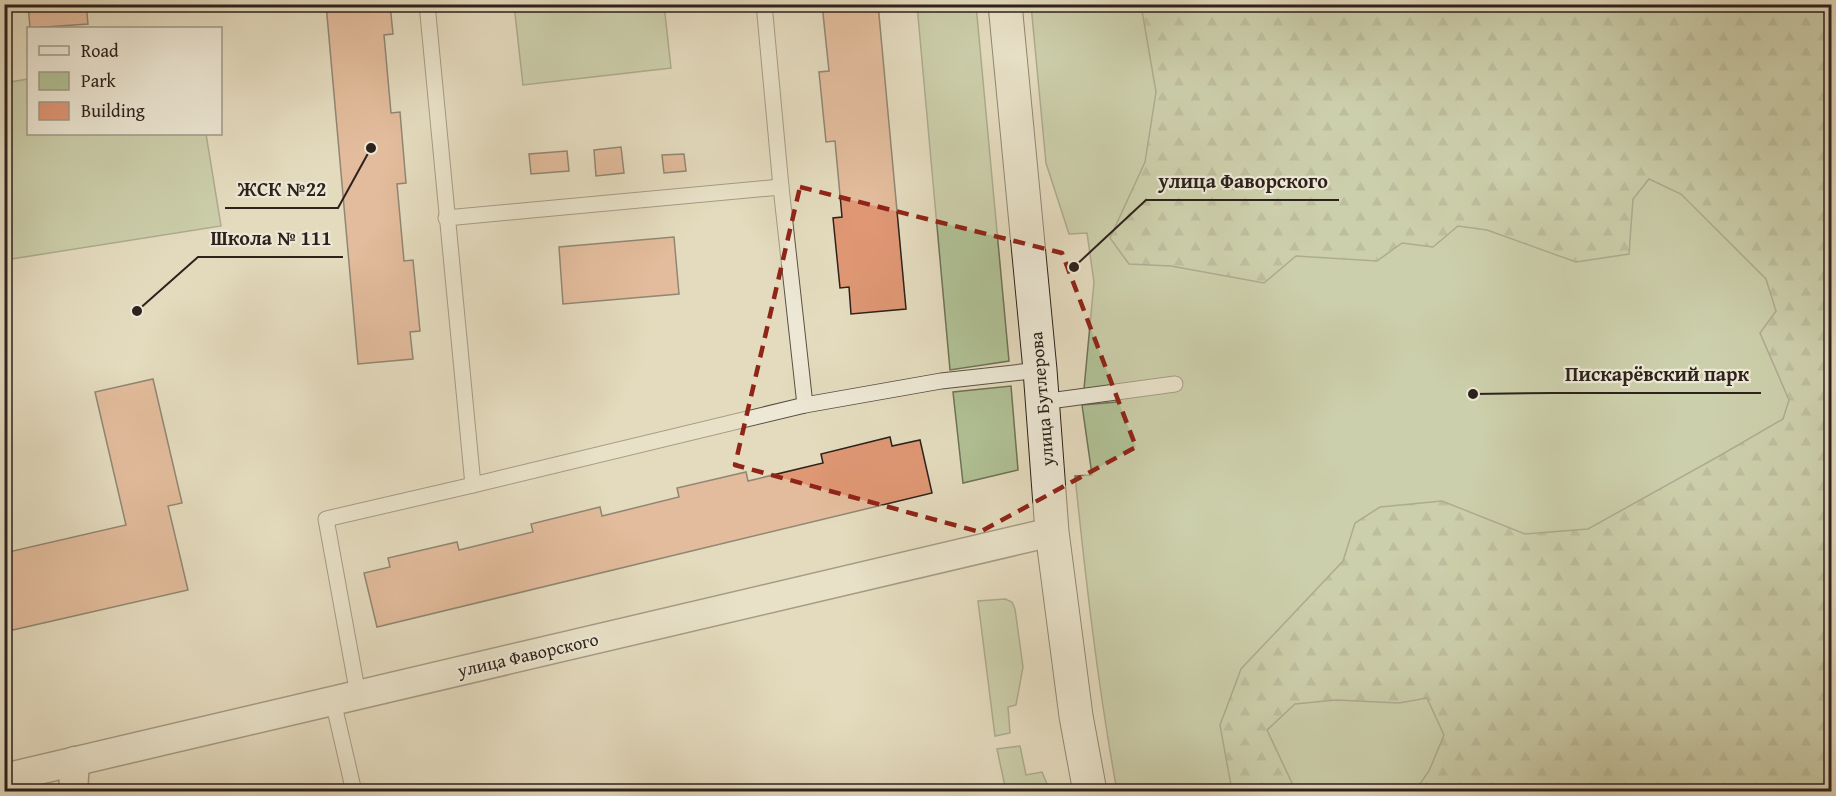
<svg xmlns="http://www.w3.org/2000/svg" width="1836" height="796" viewBox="0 0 1836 796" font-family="'Gentium Book Plus',serif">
<defs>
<pattern id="forest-firs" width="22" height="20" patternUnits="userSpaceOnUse" patternTransform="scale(1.5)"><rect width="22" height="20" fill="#b0c195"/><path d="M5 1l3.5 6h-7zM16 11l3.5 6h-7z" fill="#909c79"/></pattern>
</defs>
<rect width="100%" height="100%" fill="#e4dbbe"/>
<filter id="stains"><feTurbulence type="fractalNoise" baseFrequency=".00333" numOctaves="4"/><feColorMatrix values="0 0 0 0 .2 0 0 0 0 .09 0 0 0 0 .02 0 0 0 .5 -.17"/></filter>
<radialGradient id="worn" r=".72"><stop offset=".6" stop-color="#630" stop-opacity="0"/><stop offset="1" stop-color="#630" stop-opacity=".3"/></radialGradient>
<g fill="#b0c195" stroke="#6e7258" stroke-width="1.5">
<path d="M 514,5 L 664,5 L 671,68 L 523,85 Z"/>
<path d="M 917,5 L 976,5 L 1009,361 L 950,370 Z"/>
<path d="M 1031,5 L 1831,5 L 1831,791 L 1117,791 C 1098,687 1086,582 1075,476 L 1092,475 L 1082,405 L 1116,402 L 1114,386 L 1084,389 L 1094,282 L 1087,233 L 1069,234 L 1046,163 Z"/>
<path d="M 28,79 L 28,134 L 206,134 L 221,226 L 5,260 L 5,83 Z"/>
<path d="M 1011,386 L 1018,470 L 963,483 L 953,392 Z"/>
<path d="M 1005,599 L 1012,602 L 1015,609 L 1023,667 L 1016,705 L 1008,707 L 1010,733 L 995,736 L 978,601 Z"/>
<path d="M 1020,746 L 1026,775 L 1042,772 L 1050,791 L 1006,791 L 997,749 Z"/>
</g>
<path fill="url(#forest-firs)" stroke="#6e7258" stroke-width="1.5" d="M 1141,5 L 1831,5 L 1831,791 L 1415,791 L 1429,771 L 1444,735 L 1427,698 L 1399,703 L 1336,700 L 1295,704 L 1267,730 L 1292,783 L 1291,791 L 1232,791 L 1220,725 L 1241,669 L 1343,561 L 1355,523 L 1380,507 L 1442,501 L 1525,534 L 1588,529 L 1721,455 L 1783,419 L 1789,400 L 1760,333 L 1776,311 L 1766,279 L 1681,194 L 1649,179 L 1633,199 L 1629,254 L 1576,262 L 1487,230 L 1458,226 L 1433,247 L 1402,243 L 1377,261 L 1296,256 L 1264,283 L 1171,266 L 1129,264 L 1110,238 L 1145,162 L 1156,92 Z"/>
<g fill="#df9774" stroke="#2d221c" stroke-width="1.5">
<path d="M 28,4 L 86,4 L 88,24 L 30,28 Z"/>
<path d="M 326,4 L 390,4 L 393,34 L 384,35 L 391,113 L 400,112 L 406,183 L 397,184 L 404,261 L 413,260 L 420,331 L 410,332 L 413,359 L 358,364 Z"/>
<path d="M 822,4 L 878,4 L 906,309 L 851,314 L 849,287 L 840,288 L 833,218 L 842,217 L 835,141 L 826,142 L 819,72 L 829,71 Z"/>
<path d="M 621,147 L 624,173 L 596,176 L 594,150 Z"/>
<path d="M 567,151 L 569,171 L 531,174 L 529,154 Z"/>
<path d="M 684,154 L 686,171 L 664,173 L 662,155 Z"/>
<path d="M 674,237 L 679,294 L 563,304 L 559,247 Z"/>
<path d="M 153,379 L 182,503 L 168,506 L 188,590 L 4,632 L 4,553 L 126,525 L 95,392 Z"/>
<path d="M 890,437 L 892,446 L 920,440 L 932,493 L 377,627 L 364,573 L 390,567 L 388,558 L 457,542 L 459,550 L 533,532 L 531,524 L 600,507 L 602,516 L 679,497 L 677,488 L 746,472 L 748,481 L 823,463 L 821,454 Z"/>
</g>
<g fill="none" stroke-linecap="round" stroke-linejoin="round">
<g stroke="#5b5044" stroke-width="17">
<g id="lane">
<path d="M 427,4 L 473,485"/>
<path d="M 764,4 L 781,187 L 805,405"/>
<path d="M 446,218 L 781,187"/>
<path d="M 1042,402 L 1175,384"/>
<path d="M 358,695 L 326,519 L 473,485 L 805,405 L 941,381 L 1040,370"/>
<path d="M 333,701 L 354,792"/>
</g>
</g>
<g stroke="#5b5044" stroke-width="31">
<g id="street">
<path d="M 4,778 L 1052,532"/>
<path d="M 73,792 L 75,761"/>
</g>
</g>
<g stroke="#2d221c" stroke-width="35">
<path id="secondary" d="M 1005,4 L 1040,370 L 1052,532 L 1076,716 L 1090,792"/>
</g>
<use href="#lane" stroke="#ede8d5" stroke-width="15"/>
<use href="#street" stroke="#ede8d5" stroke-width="28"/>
<use href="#secondary" stroke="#ede8d5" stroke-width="33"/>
</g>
<path d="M0 0H1836V796H0ZM 800,187 L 1062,253 L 1136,447 L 980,532 L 735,465 Z" fill="#e4dbbe" fill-opacity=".55" fill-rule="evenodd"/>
<path fill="none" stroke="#8f2418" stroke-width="4.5" stroke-dasharray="12 8" stroke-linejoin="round" d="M 800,187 L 1062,253 L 1136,447 L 980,532 L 735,465 Z"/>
<g text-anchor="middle" stroke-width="4.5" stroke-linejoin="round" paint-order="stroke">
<g font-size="18" fill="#2d221c" stroke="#ede8d5">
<text transform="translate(1042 399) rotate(-95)" y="6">улица Бутлерова</text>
<text transform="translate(528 655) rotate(-13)" y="6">улица Фаворского</text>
</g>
</g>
<path fill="none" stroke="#2d221c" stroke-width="2" d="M1074 267L1146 200H1339M371 148L338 208H225M137 311L198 257H343M1473 394L1553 393H1761"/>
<g fill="#2d221c" stroke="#ede8d5" stroke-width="2">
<circle cx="1074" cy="267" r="6"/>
<circle cx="371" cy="148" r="6"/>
<circle cx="137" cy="311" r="6"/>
<circle cx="1473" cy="394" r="6"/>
</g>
<g font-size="20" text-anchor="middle" font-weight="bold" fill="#2d221c" stroke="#ede8d5" stroke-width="4.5" stroke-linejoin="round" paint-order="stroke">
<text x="1243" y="188">улица Фаворского</text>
<text x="282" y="196">ЖСК №22</text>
<text x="271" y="245">Школа № 111</text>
<text x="1657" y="381">Пискарёвский парк</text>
</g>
<rect width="1836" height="796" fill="none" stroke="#e4dbbe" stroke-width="24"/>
<rect x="6" y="6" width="1824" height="784" fill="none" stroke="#2d221c" stroke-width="3"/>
<rect x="12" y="12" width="1812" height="772" fill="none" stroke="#2d221c" stroke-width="1.5"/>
<rect x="27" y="27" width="195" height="108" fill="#ede8d5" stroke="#a0998b" stroke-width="1.5"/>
<rect x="39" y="46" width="30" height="9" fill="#ede8d5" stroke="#a0998b" stroke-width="1.5"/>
<text x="81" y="57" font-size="18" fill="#2d221c">Road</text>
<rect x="39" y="72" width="30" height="18" fill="#b0c195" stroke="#a0998b" stroke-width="1.5"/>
<text x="81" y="87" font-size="18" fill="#2d221c">Park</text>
<rect x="39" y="102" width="30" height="18" fill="#df9774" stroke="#a0998b" stroke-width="1.5"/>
<text x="81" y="117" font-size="18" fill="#2d221c">Building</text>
<rect width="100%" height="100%" filter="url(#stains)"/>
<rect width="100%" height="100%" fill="url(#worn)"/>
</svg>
